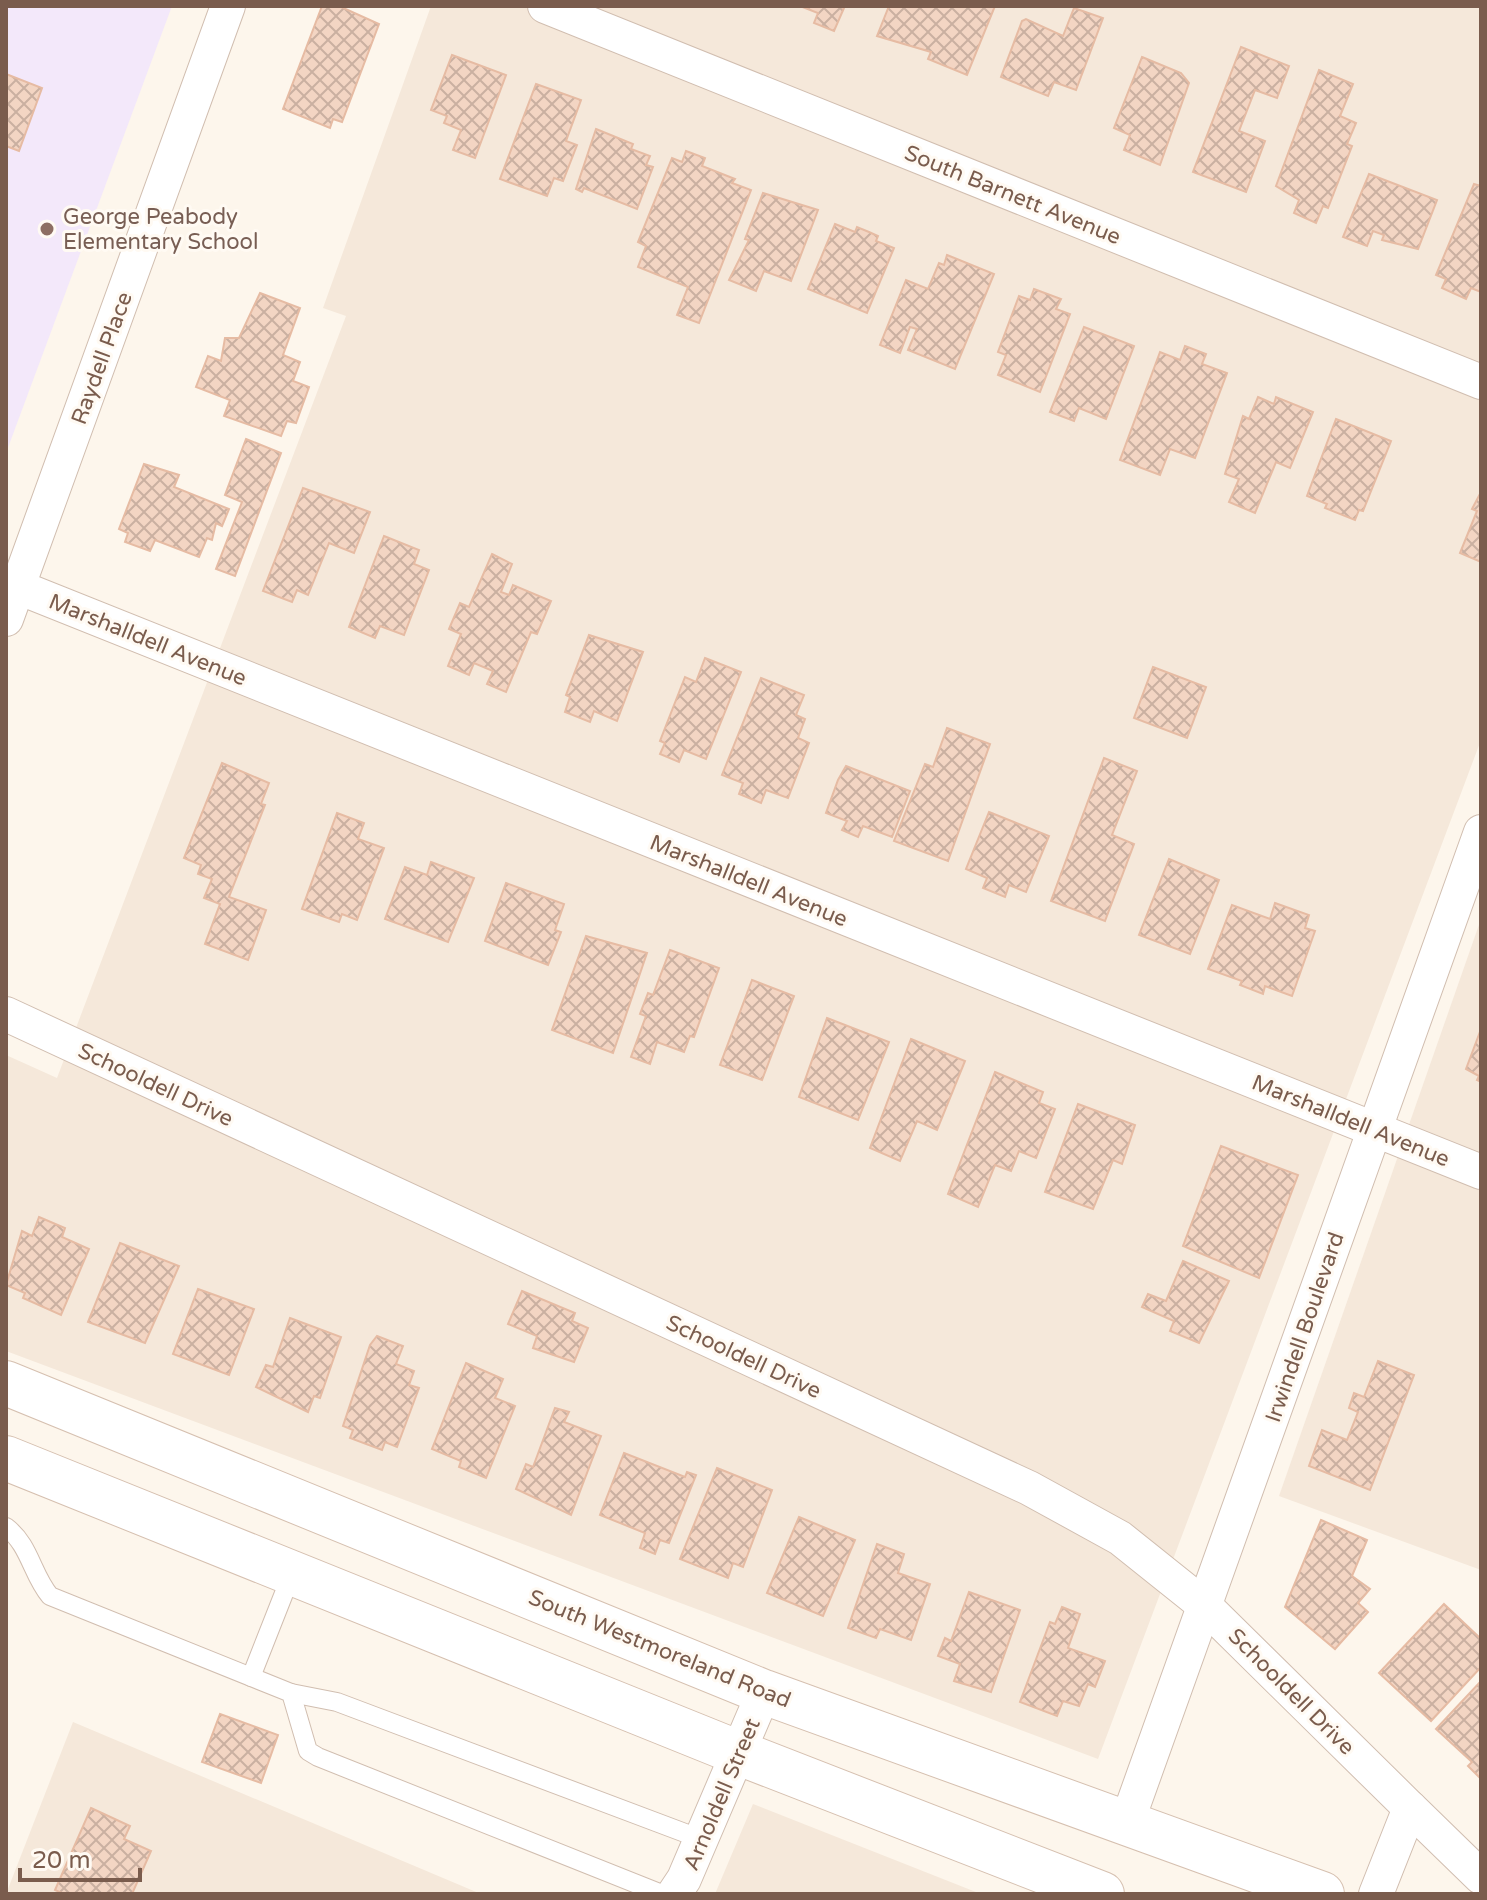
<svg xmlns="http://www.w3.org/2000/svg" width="1487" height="1900" viewBox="0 0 1487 1900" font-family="'Varela Round',sans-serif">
<defs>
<pattern id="building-cross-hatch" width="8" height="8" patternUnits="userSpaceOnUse" patternTransform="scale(2)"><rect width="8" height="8" fill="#f3d5c3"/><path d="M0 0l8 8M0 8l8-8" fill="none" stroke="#cab0a1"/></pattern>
</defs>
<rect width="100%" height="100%" fill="#fdf6ec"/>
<g fill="#f5e8da">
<path d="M 431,6 L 1481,6 L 1481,740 L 1098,1759 L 6,1351 L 6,1055 L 57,1078 L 346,316 L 323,308 Z"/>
<path d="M 1481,919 L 1481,1570 L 1279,1496 Z"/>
<path d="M 73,1722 L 481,1894 L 6,1894 Z"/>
<path d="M 753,1804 L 981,1894 L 715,1894 Z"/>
</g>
<path fill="#f3e8fa" d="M 6,6 L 172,6 L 6,453 Z"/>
<g fill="url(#building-cross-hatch)" stroke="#e6bba3" stroke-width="2">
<path d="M 322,6 L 339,6 L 379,24 L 342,122 L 333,119 L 330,128 L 283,109 Z"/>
<path d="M 800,6 L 839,6 L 844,8 L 834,31 L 814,23 L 818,13 Z"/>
<path d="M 889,6 L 995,6 L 967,75 L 928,59 L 931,52 L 877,36 Z"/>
<path d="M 1074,8 L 1103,18 L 1076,90 L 1054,82 L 1048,96 L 1001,77 L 1022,21 L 1026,19 L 1063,36 Z"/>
<path d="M 1241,47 L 1289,66 L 1277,98 L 1255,90 L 1239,131 L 1265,141 L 1246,192 L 1193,172 Z"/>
<path d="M 452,55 L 506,75 L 475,158 L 453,150 L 461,130 L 444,123 L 447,116 L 431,110 Z"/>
<path d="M 1142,57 L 1181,73 L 1189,83 L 1160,165 L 1124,150 L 1130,135 L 1114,128 Z"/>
<path d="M 1319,70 L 1353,84 L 1340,116 L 1356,123 L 1347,144 L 1352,146 L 1328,208 L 1323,206 L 1316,223 L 1294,213 L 1299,200 L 1276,186 Z"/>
<path d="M 6,74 L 42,88 L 19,151 L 6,146 Z"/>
<path d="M 536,84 L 581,100 L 566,141 L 577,145 L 563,181 L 554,178 L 547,196 L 500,179 Z"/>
<path d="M 596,129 L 633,144 L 631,149 L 650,156 L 646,165 L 653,167 L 637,209 L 584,188 L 582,192 L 576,189 Z"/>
<path d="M 686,151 L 705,158 L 702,166 L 735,179 L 732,183 L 751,190 L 699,323 L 677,315 L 688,287 L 638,267 L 646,246 L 638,242 L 672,158 L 682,162 Z"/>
<path d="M 1369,174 L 1437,200 L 1418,249 L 1382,240 L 1384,235 L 1373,231 L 1367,246 L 1343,237 Z"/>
<path d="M 1474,184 L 1481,186 L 1481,292 L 1471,288 L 1466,299 L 1442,288 L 1446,279 L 1436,275 Z"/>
<path d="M 763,193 L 818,210 L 791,281 L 764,271 L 756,291 L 729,280 L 749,240 L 745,239 Z"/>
<path d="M 835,224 L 855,232 L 857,227 L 869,232 L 878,236 L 876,241 L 894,248 L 867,313 L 808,289 Z"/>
<path d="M 947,255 L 994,274 L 955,369 L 908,350 L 917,329 L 910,327 L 900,353 L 880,345 L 906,280 L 928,289 L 939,263 L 944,265 Z"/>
<path d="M 1034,289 L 1061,299 L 1056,309 L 1070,314 L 1040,392 L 998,375 L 1006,355 L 998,352 L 1019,296 L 1030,300 Z"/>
<path d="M 260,293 L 300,308 L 283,355 L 300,362 L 293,381 L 309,387 L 296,423 L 287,421 L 281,436 L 224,416 L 230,400 L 196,387 L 208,356 L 221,361 L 225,338 L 239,338 Z"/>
<path d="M 1084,327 L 1134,346 L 1106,419 L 1079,408 L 1074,421 L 1050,412 Z"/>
<path d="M 1185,346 L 1206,354 L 1202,364 L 1227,373 L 1195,458 L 1170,449 L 1160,475 L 1120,460 L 1160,352 L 1180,360 Z"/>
<path d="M 1258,397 L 1274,404 L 1276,397 L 1313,412 L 1290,468 L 1276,462 L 1255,513 L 1229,502 L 1239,479 L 1225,474 L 1243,416 L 1249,419 Z"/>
<path d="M 1336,419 L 1391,441 L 1363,511 L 1359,510 L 1355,520 L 1325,508 L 1327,504 L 1307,496 Z"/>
<path d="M 246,439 L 281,453 L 235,576 L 216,569 L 242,502 L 225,495 Z"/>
<path d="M 144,464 L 179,475 L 174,487 L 229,509 L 222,526 L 216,523 L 212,540 L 207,538 L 199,557 L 155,540 L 150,551 L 125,542 L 128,533 L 119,529 Z"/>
<path d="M 303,488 L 370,512 L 354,553 L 329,543 L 308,595 L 297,590 L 292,602 L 263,591 Z"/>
<path d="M 1481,492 L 1481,562 L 1460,553 L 1477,511 L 1472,509 Z"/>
<path d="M 384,536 L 419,550 L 414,564 L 429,570 L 404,635 L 380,626 L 375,638 L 349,627 Z"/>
<path d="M 492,554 L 512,564 L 501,592 L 509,595 L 513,585 L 551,601 L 537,634 L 531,632 L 506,692 L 487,684 L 493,671 L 474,663 L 469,675 L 448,666 L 461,634 L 449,629 L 460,603 L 469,607 Z"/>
<path d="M 589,635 L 643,652 L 617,721 L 594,711 L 590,722 L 565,712 L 570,697 L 566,695 Z"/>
<path d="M 705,658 L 741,672 L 706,759 L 684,750 L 679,762 L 660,754 L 665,743 L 660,741 L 685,677 L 696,682 Z"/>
<path d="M 1153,667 L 1206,687 L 1187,738 L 1134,718 Z"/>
<path d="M 761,678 L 804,695 L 796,715 L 805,719 L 798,738 L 809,743 L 788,798 L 766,790 L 761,803 L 739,794 L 743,783 L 722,775 Z"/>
<path d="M 947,728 L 990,744 L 948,861 L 894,841 L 925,764 L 933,767 Z"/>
<path d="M 1104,758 L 1137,771 L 1112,835 L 1134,844 L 1105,921 L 1051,901 Z"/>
<path d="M 222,763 L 269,783 L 261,804 L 265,805 L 229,897 L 266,910 L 248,960 L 205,944 L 220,904 L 204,898 L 212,879 L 198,874 L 201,865 L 184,858 Z"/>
<path d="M 846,766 L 910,791 L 892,837 L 863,826 L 858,837 L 842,830 L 847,821 L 826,813 L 838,780 Z"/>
<path d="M 989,812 L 1049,836 L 1026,892 L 1009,885 L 1005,897 L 983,888 L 987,878 L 966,869 Z"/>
<path d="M 337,813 L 364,823 L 358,839 L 384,848 L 357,920 L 342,914 L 339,922 L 302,909 Z"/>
<path d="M 1169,859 L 1219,880 L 1190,954 L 1139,935 Z"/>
<path d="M 431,862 L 474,878 L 448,942 L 385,919 L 405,867 L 427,875 Z"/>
<path d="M 506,883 L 564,904 L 555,930 L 561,932 L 548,965 L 485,941 Z"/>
<path d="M 1275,903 L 1309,915 L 1305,928 L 1315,931 L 1292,996 L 1265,986 L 1263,994 L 1240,985 L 1242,981 L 1208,969 L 1232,905 L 1270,919 Z"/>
<path d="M 586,936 L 647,953 L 613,1053 L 552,1030 Z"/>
<path d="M 670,950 L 719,968 L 694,1037 L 690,1036 L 684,1052 L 657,1042 L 650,1064 L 631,1057 L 646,1016 L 640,1014 L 648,993 L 653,995 Z"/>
<path d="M 752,980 L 794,996 L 762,1080 L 720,1065 Z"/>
<path d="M 827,1018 L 889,1042 L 858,1120 L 799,1097 Z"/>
<path d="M 1481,1029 L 1481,1082 L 1477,1080 L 1479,1076 L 1466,1069 Z"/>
<path d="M 911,1039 L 965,1061 L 937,1130 L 917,1121 L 900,1161 L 870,1148 Z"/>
<path d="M 995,1072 L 1043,1092 L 1039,1103 L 1055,1109 L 1036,1158 L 1019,1151 L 1011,1171 L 995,1165 L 978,1207 L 948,1194 Z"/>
<path d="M 1078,1104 L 1135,1125 L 1122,1164 L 1113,1160 L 1093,1209 L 1045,1192 Z"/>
<path d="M 1221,1146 L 1298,1175 L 1259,1278 L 1183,1246 Z"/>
<path d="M 39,1217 L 65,1228 L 62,1237 L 89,1249 L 61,1315 L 23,1298 L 25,1293 L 6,1285 L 22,1231 L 32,1236 Z"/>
<path d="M 120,1243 L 179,1266 L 145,1343 L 88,1322 Z"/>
<path d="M 1183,1261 L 1229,1281 L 1199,1343 L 1170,1331 L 1174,1321 L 1142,1307 L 1148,1294 L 1166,1301 Z"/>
<path d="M 198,1289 L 254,1309 L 229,1375 L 173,1354 Z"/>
<path d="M 522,1291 L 575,1313 L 572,1321 L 588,1328 L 574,1362 L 533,1348 L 537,1336 L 508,1324 Z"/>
<path d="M 290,1318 L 341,1337 L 320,1398 L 314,1396 L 308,1412 L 256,1387 L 266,1365 L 273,1367 Z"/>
<path d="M 377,1336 L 403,1346 L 396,1364 L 414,1371 L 409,1385 L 419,1388 L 397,1447 L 385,1442 L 382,1450 L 350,1438 L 353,1430 L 343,1426 L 370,1345 Z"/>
<path d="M 1378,1361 L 1414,1375 L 1370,1490 L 1309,1466 L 1322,1430 L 1347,1440 L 1358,1412 L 1349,1408 L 1354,1393 L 1364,1397 Z"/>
<path d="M 466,1363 L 503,1379 L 495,1398 L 515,1406 L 486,1478 L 459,1467 L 461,1461 L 432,1449 Z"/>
<path d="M 555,1408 L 569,1412 L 564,1422 L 601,1436 L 571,1515 L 516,1489 L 526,1464 L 533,1467 Z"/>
<path d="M 624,1453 L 685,1477 L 687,1472 L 696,1475 L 669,1543 L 660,1540 L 655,1554 L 640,1548 L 645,1533 L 600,1515 Z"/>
<path d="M 717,1468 L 772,1490 L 743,1567 L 733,1563 L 728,1578 L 680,1559 Z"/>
<path d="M 799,1517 L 855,1540 L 823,1616 L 767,1593 Z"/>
<path d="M 1321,1520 L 1367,1540 L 1352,1576 L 1370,1589 L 1358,1603 L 1368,1612 L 1335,1649 L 1285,1607 Z"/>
<path d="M 877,1544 L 904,1554 L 898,1573 L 930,1584 L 911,1640 L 880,1629 L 876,1638 L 848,1628 Z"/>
<path d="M 969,1592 L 1020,1610 L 991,1692 L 954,1681 L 960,1664 L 938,1656 L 945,1638 L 951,1641 Z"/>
<path d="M 1444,1604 L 1481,1639 L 1481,1667 L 1431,1721 L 1379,1673 Z"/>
<path d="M 1062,1607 L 1080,1614 L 1068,1648 L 1105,1661 L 1095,1687 L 1088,1684 L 1079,1706 L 1063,1701 L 1057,1716 L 1020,1702 L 1050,1622 L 1055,1624 Z"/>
<path d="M 1481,1681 L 1481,1779 L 1468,1766 L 1472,1762 L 1436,1729 Z"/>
<path d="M 220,1714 L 278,1735 L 261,1783 L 202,1762 Z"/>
<path d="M 91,1808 L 130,1826 L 124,1839 L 151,1851 L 132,1894 L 64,1894 L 55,1890 Z"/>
</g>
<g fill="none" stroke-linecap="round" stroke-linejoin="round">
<g stroke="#d1beb0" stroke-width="20">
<g id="service">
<path d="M 6,1527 C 30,1545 32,1575 50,1596 L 291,1693 L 308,1751 L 318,1757 L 662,1894"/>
<path d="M 251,1677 L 292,1573"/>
<path d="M 291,1693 L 337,1702 L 701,1839"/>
</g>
</g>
<g stroke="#d1beb0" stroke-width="36">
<g id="minor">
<path d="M 545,6 L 1481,382"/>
<path d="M 18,587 L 1481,1172"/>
<path d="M 6,619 L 228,6"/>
<path d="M 6,1014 L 1029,1488 L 1120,1538 L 1205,1606 L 1410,1808 L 1376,1894"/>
<path d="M 1410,1808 L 1481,1877"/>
<path d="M 1127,1822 L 1481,832"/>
<path d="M 674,1894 L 684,1879 L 764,1692"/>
</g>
</g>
<g stroke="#d6c0b0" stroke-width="46">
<g id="secondary">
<path d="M 6,1383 L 764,1692 L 1322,1894"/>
<path d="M 6,1458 L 739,1753 L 1102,1894"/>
</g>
</g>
<use href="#service" stroke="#fff" stroke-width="18"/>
<use href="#minor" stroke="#fff" stroke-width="34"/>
<use href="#secondary" stroke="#fff" stroke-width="44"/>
</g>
<circle fill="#8d6e63" stroke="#fffaf3" stroke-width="3" cx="47" cy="229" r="8"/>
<g text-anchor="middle" stroke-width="6" stroke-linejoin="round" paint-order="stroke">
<g font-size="22" fill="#7a5c4d" stroke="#fffaf3">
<text transform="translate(1013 194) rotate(22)" y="8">South Barnett Avenue</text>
<text transform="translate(101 358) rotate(-70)" y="8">Raydell Place</text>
<text transform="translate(148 639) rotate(22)" y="8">Marshalldell Avenue</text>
<text transform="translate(749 880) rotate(22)" y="8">Marshalldell Avenue</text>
<text transform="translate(156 1084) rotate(25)" y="8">Schooldell Drive</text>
<text transform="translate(1351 1120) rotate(22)" y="8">Marshalldell Avenue</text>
<text transform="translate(1304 1327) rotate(-71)" y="8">Irwindell Boulevard</text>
<text transform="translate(744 1356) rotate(25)" y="8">Schooldell Drive</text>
<text transform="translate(660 1648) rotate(22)" y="8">South Westmoreland Road</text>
<text transform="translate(1292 1691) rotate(45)" y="8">Schooldell Drive</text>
<text transform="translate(721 1794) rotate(-67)" y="8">Arnoldell Street</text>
</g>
<g font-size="22" fill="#785e54" stroke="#fffaf3" text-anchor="start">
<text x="63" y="224">George Peabody<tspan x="63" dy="25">Elementary School</tspan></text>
</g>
</g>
<rect width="1487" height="1900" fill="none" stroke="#7a5c4d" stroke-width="16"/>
<path d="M20 1868v12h120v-12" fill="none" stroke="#7a5c4d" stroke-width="4"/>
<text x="32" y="1868" font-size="24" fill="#7a5c4d" stroke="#fffaf3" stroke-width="6" paint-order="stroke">20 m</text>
</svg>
